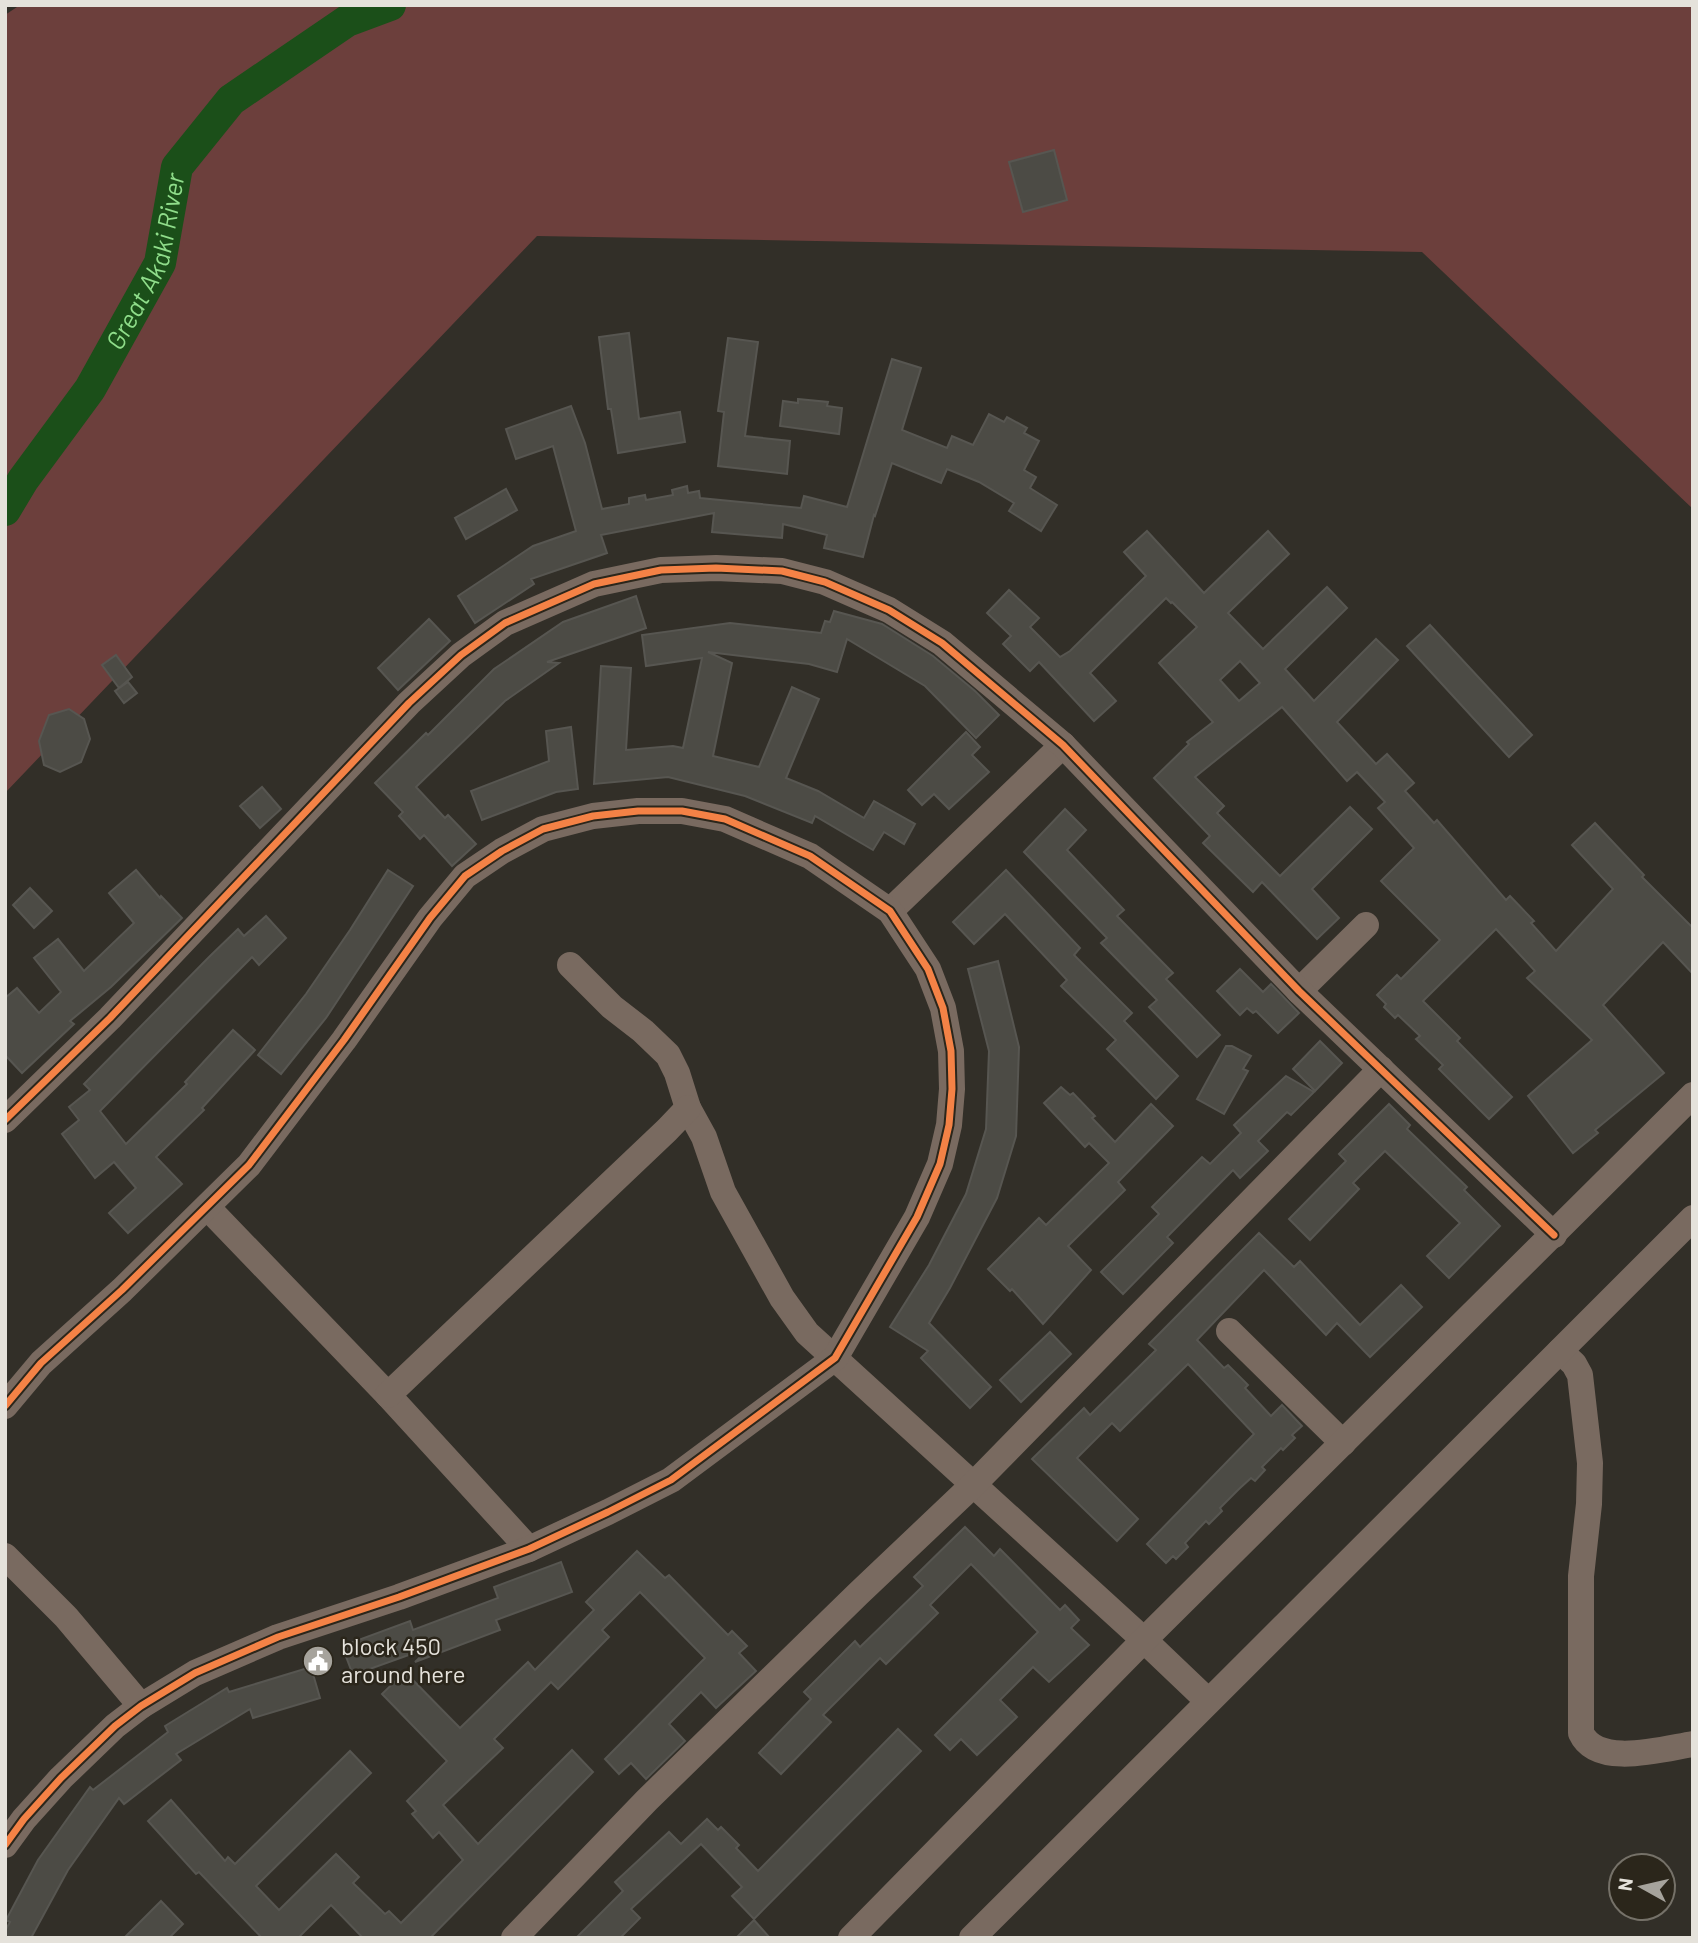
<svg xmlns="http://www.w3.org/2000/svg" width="1698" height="1943" viewBox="0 0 1698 1943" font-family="Barlow,sans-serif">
<rect width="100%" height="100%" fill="#322f28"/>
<path fill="#6c3f3c" d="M 20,5 L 1693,5 L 1693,509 L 1422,252 L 537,236 L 5,793 L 5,15 Z"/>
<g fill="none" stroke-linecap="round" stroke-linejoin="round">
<path stroke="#1b4f19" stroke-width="32" id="s1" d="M 5,510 L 23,480 L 90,389 L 160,263 L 177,167 L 231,100 L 347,21 L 390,5"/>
</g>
<g fill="#4c4b45" stroke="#575651" stroke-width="2" fill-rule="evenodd">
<path d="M 1054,150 L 1067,200 L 1023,212 L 1009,162 Z"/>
<path d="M 629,333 L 639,419 L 680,412 L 685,442 L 618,453 L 611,409 L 608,409 L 599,337 Z"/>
<path d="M 728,338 L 758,342 L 745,436 L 790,441 L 787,474 L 718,466 L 724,412 L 718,411 Z"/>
<path d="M 892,359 L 921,368 L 902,430 L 947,448 L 952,436 L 973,445 L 989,414 L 1004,422 L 1007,417 L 1027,428 L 1024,433 L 1039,441 L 1024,470 L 1036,477 L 1030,488 L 1057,505 L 1041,531 L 1009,511 L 1014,503 L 979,482 L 947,469 L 941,483 L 892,463 L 875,516 L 874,515 L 863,557 L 824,548 L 827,535 L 783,524 L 782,538 L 712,532 L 714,513 L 601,535 L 607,553 L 531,579 L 534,584 L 475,623 L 458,596 L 533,546 L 576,531 L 553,446 L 516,459 L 506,429 L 571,406 L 585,443 L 602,509 L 629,504 L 629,498 L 645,495 L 646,500 L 673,495 L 672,490 L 687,486 L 688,493 L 699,491 L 700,498 L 801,508 L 804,496 L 847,507 Z"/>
<path d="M 798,399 L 828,402 L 827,406 L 842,408 L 839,434 L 780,426 L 783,401 L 798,403 Z"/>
<path d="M 506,489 L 517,510 L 466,539 L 455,518 Z"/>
<path d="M 1147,531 L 1204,593 L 1268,531 L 1289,554 L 1228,613 L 1263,649 L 1327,587 L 1347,608 L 1285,669 L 1314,701 L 1376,639 L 1398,660 L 1337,722 L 1376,764 L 1387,754 L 1414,783 L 1405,791 L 1434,823 L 1437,820 L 1506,900 L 1510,896 L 1534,921 L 1531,923 L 1556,951 L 1613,889 L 1572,845 L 1595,823 L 1644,875 L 1642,877 L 1693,928 L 1693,974 L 1663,942 L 1603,1005 L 1664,1073 L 1595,1130 L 1598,1133 L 1573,1153 L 1528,1096 L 1592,1040 L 1527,978 L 1535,971 L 1496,929 L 1423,1001 L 1460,1038 L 1457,1041 L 1512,1097 L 1489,1119 L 1439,1069 L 1443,1065 L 1416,1039 L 1420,1036 L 1398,1015 L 1395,1018 L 1384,1007 L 1386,1004 L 1377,995 L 1397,975 L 1401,979 L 1440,940 L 1381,881 L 1414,848 L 1378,808 L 1385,802 L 1357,772 L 1347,781 L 1282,707 L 1195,777 L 1224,806 L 1217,813 L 1280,876 L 1350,807 L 1372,829 L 1312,889 L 1339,918 L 1317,939 L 1262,882 L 1253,892 L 1203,843 L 1210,836 L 1154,778 L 1189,744 L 1187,742 L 1213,722 L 1159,663 L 1197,627 L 1172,602 L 1171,603 L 1166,598 L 1090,673 L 1116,701 L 1094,721 L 1039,662 L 1030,671 L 1003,644 L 1011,636 L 987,613 L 1009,590 L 1039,618 L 1030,627 L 1060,657 L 1070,651 L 1146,576 L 1124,552 ZM 1240,661 L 1260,683 L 1239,701 L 1220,680 Z"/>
<path d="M 636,596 L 646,628 L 547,662 L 559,663 L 505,701 L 416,787 L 445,818 L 448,815 L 476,844 L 452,866 L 424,835 L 420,839 L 399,816 L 403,812 L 375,783 L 426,733 L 428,735 L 494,669 L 563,622 Z"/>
<path d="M 834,611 L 882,624 L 933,656 L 975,691 L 999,715 L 976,738 L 925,686 L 847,639 L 837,672 L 809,664 L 708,652 L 732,663 L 713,756 L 759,767 L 792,687 L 819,699 L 786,778 L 818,791 L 864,818 L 874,801 L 915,824 L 904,844 L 884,832 L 873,850 L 815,816 L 812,823 L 745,796 L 668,777 L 594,784 L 601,666 L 631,668 L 626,750 L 673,746 L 683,748 L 702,658 L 646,666 L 642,635 L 730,623 L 821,633 L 825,621 L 830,622 Z"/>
<path d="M 429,619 L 450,641 L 398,690 L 378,668 Z"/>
<path d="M 1430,625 L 1532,735 L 1509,757 L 1407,646 Z"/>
<path d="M 116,655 L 132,677 L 119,688 L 102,665 Z"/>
<path d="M 128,682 L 137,693 L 124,703 L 115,691 Z"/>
<path d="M 69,709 L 84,719 L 90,739 L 81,762 L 60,772 L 44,765 L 39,741 L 49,715 Z"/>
<path d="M 571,727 L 578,789 L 556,792 L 482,820 L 471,791 L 549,761 L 546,731 Z"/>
<path d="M 966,732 L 980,747 L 972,755 L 989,772 L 949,809 L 934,794 L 922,805 L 908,790 Z"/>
<path d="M 262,787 L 281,809 L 260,828 L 240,806 Z"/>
<path d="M 1065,809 L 1086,830 L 1067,850 L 1124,910 L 1117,916 L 1173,973 L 1166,979 L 1220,1035 L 1197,1057 L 1149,1007 L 1157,1000 L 1101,943 L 1107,938 L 1024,852 Z"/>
<path d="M 136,870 L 160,898 L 161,896 L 182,918 L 111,987 L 70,1021 L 74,1024 L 22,1073 L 5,1055 L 5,998 L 17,988 L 39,1013 L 61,992 L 34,958 L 58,939 L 84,971 L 134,923 L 109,893 Z"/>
<path d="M 388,870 L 413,886 L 326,1018 L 281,1074 L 258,1055 L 306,994 L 350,930 Z"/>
<path d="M 1006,870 L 1080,948 L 1074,955 L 1132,1013 L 1124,1021 L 1178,1076 L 1156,1099 L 1107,1049 L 1116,1040 L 1061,986 L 1067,980 L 1005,914 L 974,944 L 953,922 Z"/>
<path d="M 30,888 L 52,911 L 34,928 L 13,905 Z"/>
<path d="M 266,916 L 286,938 L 259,965 L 252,957 L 100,1111 L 126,1144 L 187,1084 L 185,1082 L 233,1030 L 255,1050 L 202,1108 L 204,1110 L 156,1157 L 182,1184 L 128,1233 L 109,1213 L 136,1188 L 114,1162 L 95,1178 L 62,1134 L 79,1120 L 69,1107 L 90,1090 L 84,1084 L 209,957 L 238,929 L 244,936 Z"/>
<path d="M 998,961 L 1019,1047 L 1016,1136 L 997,1198 L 950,1288 L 929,1323 L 991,1387 L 970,1408 L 921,1358 L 928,1351 L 890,1327 L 929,1265 L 966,1194 L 986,1129 L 989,1051 L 968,969 Z"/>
<path d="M 1240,969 L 1263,992 L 1271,984 L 1299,1013 L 1278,1033 L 1256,1011 L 1253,1013 L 1247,1008 L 1240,1015 L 1217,991 Z"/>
<path d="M 1320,1041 L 1342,1063 L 1315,1091 L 1293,1069 Z"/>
<path d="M 1226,1046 L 1232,1046 L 1251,1056 L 1243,1069 L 1248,1071 L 1224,1114 L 1197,1099 Z"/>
<path d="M 1286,1076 L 1314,1092 L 1291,1115 L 1287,1112 L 1258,1141 L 1268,1151 L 1240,1178 L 1233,1170 L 1167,1237 L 1173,1243 L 1123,1294 L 1101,1272 L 1159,1214 L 1152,1207 L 1202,1157 L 1210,1164 L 1241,1133 L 1234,1125 Z"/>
<path d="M 1061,1087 L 1070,1095 L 1073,1093 L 1095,1116 L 1092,1118 L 1115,1142 L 1151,1104 L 1173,1126 L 1118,1182 L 1125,1190 L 1068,1246 L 1091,1270 L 1043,1324 L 1012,1289 L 1010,1291 L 988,1269 L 1039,1218 L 1046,1225 L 1109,1163 L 1089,1143 L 1085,1147 L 1044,1103 Z"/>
<path d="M 1389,1104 L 1410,1125 L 1407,1129 L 1467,1187 L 1464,1190 L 1500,1226 L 1449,1278 L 1427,1256 L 1460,1223 L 1385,1151 L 1353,1183 L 1359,1189 L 1310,1240 L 1289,1219 L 1346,1161 L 1339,1154 Z"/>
<path d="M 1259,1233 L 1294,1267 L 1300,1261 L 1360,1325 L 1401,1285 L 1422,1307 L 1370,1357 L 1337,1323 L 1326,1335 L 1264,1270 L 1197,1340 L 1224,1368 L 1228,1365 L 1248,1385 L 1245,1388 L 1271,1416 L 1282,1405 L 1302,1426 L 1292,1435 L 1295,1438 L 1283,1450 L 1281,1448 L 1262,1467 L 1265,1470 L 1255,1481 L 1251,1478 L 1239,1489 L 1220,1508 L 1222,1511 L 1209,1524 L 1206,1521 L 1185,1543 L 1188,1547 L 1176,1559 L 1173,1556 L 1166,1563 L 1147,1544 L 1254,1434 L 1188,1364 L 1120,1431 L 1112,1423 L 1077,1458 L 1138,1519 L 1117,1541 L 1032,1459 L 1084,1408 L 1090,1415 L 1156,1350 L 1149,1344 Z"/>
<path d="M 1050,1332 L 1071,1354 L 1021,1402 L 1000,1380 Z"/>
<path d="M 965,1527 L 994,1556 L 1000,1549 L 1060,1610 L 1065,1605 L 1079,1620 L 1071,1628 L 1089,1645 L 1049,1682 L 1033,1667 L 1000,1700 L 1017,1717 L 977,1755 L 961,1739 L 950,1750 L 935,1735 L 1038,1632 L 971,1564 L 930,1605 L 938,1613 L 886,1664 L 880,1658 L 823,1715 L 831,1722 L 781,1774 L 759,1753 L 811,1699 L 804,1692 L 855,1641 L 860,1647 L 923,1586 L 914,1577 Z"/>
<path d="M 637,1551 L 665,1578 L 669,1575 L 728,1635 L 732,1631 L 747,1646 L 739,1653 L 756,1671 L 716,1708 L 701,1692 L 669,1724 L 685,1741 L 646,1779 L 631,1763 L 619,1774 L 605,1759 L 705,1658 L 640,1592 L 602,1630 L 609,1637 L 558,1689 L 551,1682 L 494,1739 L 503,1748 L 443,1805 L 478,1844 L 572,1750 L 593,1772 L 430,1938 L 363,1938 L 331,1905 L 298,1938 L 262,1938 L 199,1872 L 196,1874 L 148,1821 L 171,1800 L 225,1861 L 228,1857 L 235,1864 L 350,1751 L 371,1773 L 256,1886 L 279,1910 L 336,1854 L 359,1877 L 353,1883 L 385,1914 L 389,1911 L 401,1923 L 463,1860 L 439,1832 L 433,1838 L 412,1814 L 416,1811 L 407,1801 L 447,1761 L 382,1694 L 405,1672 L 460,1728 L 528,1662 L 535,1670 L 594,1610 L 586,1602 Z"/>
<path d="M 561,1562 L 572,1592 L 496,1620 L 500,1630 L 415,1662 L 431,1647 L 353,1675 L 342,1646 L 410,1621 L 413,1630 L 498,1598 L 494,1587 Z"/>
<path d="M 311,1667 L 320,1698 L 253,1718 L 250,1709 L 176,1754 L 181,1760 L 124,1804 L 119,1798 L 68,1870 L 31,1938 L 5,1938 L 5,1931 L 10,1922 L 6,1920 L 38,1860 L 90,1787 L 93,1790 L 168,1732 L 165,1726 L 227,1688 L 229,1692 Z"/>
<path d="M 898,1729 L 921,1751 L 754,1919 L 732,1896 L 742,1887 L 701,1844 L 631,1909 L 640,1918 L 620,1938 L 576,1938 L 623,1891 L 615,1882 L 669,1832 L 681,1844 L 707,1819 L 718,1830 L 721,1827 L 739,1845 L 736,1848 L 758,1871 Z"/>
<path d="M 161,1901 L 183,1924 L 169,1938 L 124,1938 Z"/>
<path d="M 754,1920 L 770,1938 L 736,1938 Z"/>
</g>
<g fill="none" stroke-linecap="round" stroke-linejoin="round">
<g stroke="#796a60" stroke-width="26">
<path d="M 890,911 L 1063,745"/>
<path d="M 570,965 L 612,1007 L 643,1031 L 668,1055 L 677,1073 L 688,1108 L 704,1137 L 723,1192 L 782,1298 L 807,1333 L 1144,1640 L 1208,1701"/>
<path d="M 1299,991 L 1366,925"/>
<path d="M 5,1120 L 110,1018 L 409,703 L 461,655 L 505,623 L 594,584 L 661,570 L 716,568 L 782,571 L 825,582 L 889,610 L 942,643 L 1063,745 L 1299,991 L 1554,1235"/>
<path d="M 207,1207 L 388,1395 L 529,1549"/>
<path d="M 1229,1331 L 1343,1443"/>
<path d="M 1560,1351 L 1574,1364 L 1580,1375 L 1590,1463 L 1589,1504 L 1581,1576 L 1581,1733 C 1597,1768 1662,1749 1693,1744"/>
<path d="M 388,1395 L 667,1130 L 688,1108"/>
<path d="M 5,1406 L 41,1363 L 122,1290 L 249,1165 L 344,1040 L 430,918 L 465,876 L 502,851 L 543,829 L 593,816 L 638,811 L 682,811 L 725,819 L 810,856 L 890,911 L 928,969 L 943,1008 L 951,1051 L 952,1089 L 949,1125 L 940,1164 L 917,1217 L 835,1358 L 671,1480 L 608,1512 L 529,1549 L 399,1597 L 278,1637 L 195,1673 L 141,1706 L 115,1726 L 61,1778 L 24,1819 L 5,1845"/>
<path d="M 5,1556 L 66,1617 L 141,1706"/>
<path d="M 514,1938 L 647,1800 L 858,1594 L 974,1484 L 1381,1069"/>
<path d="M 851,1938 L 1144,1640 L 1693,1095"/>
<path d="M 972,1938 L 1693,1218"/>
</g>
<g stroke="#2b261b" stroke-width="11">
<g id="cycleway">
<path d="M 5,1120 L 110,1018 L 409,703 L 461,655 L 505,623 L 594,584 L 661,570 L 716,568 L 782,571 L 825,582 L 889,610 L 942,643 L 1063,745 L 1299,991 L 1554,1235"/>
<path d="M 5,1406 L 41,1363 L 122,1290 L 249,1165 L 344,1040 L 430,918 L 465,876 L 502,851 L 543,829 L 593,816 L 638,811 L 682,811 L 725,819 L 810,856 L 890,911 L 928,969 L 943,1008 L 951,1051 L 952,1089 L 949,1125 L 940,1164 L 917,1217 L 835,1358 L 671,1480 L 608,1512 L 529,1549 L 399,1597 L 278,1637 L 195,1673 L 141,1706 L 115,1726 L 61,1778 L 24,1819 L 5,1845"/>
</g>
</g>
<use href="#cycleway" stroke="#f48246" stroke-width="7"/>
</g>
<defs>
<g id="civic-disc" transform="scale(1.575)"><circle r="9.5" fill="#a6a39c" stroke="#2b261b"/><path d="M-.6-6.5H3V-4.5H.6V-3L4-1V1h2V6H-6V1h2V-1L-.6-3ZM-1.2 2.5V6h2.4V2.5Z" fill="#fff"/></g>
</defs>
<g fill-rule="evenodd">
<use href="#civic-disc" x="318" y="1661"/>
</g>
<g text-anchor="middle" stroke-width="5" stroke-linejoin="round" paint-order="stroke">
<g font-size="24" fill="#e5e2db" stroke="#2b261b" text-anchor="start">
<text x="341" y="1655">block 450<tspan x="341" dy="28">around here</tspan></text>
</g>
<g font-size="26" font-style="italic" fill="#8fdd8a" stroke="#2b261b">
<text dy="9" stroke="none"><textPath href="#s1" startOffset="289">Great Akaki River</textPath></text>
</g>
</g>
<rect width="1698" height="1943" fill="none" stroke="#e5e2db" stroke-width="14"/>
<g transform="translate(1642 1887) rotate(278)"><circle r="33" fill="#2b261b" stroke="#757168" stroke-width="2"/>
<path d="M0-5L12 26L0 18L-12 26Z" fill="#a6a39c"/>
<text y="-10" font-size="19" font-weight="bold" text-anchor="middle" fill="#e5e2db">N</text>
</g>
</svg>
